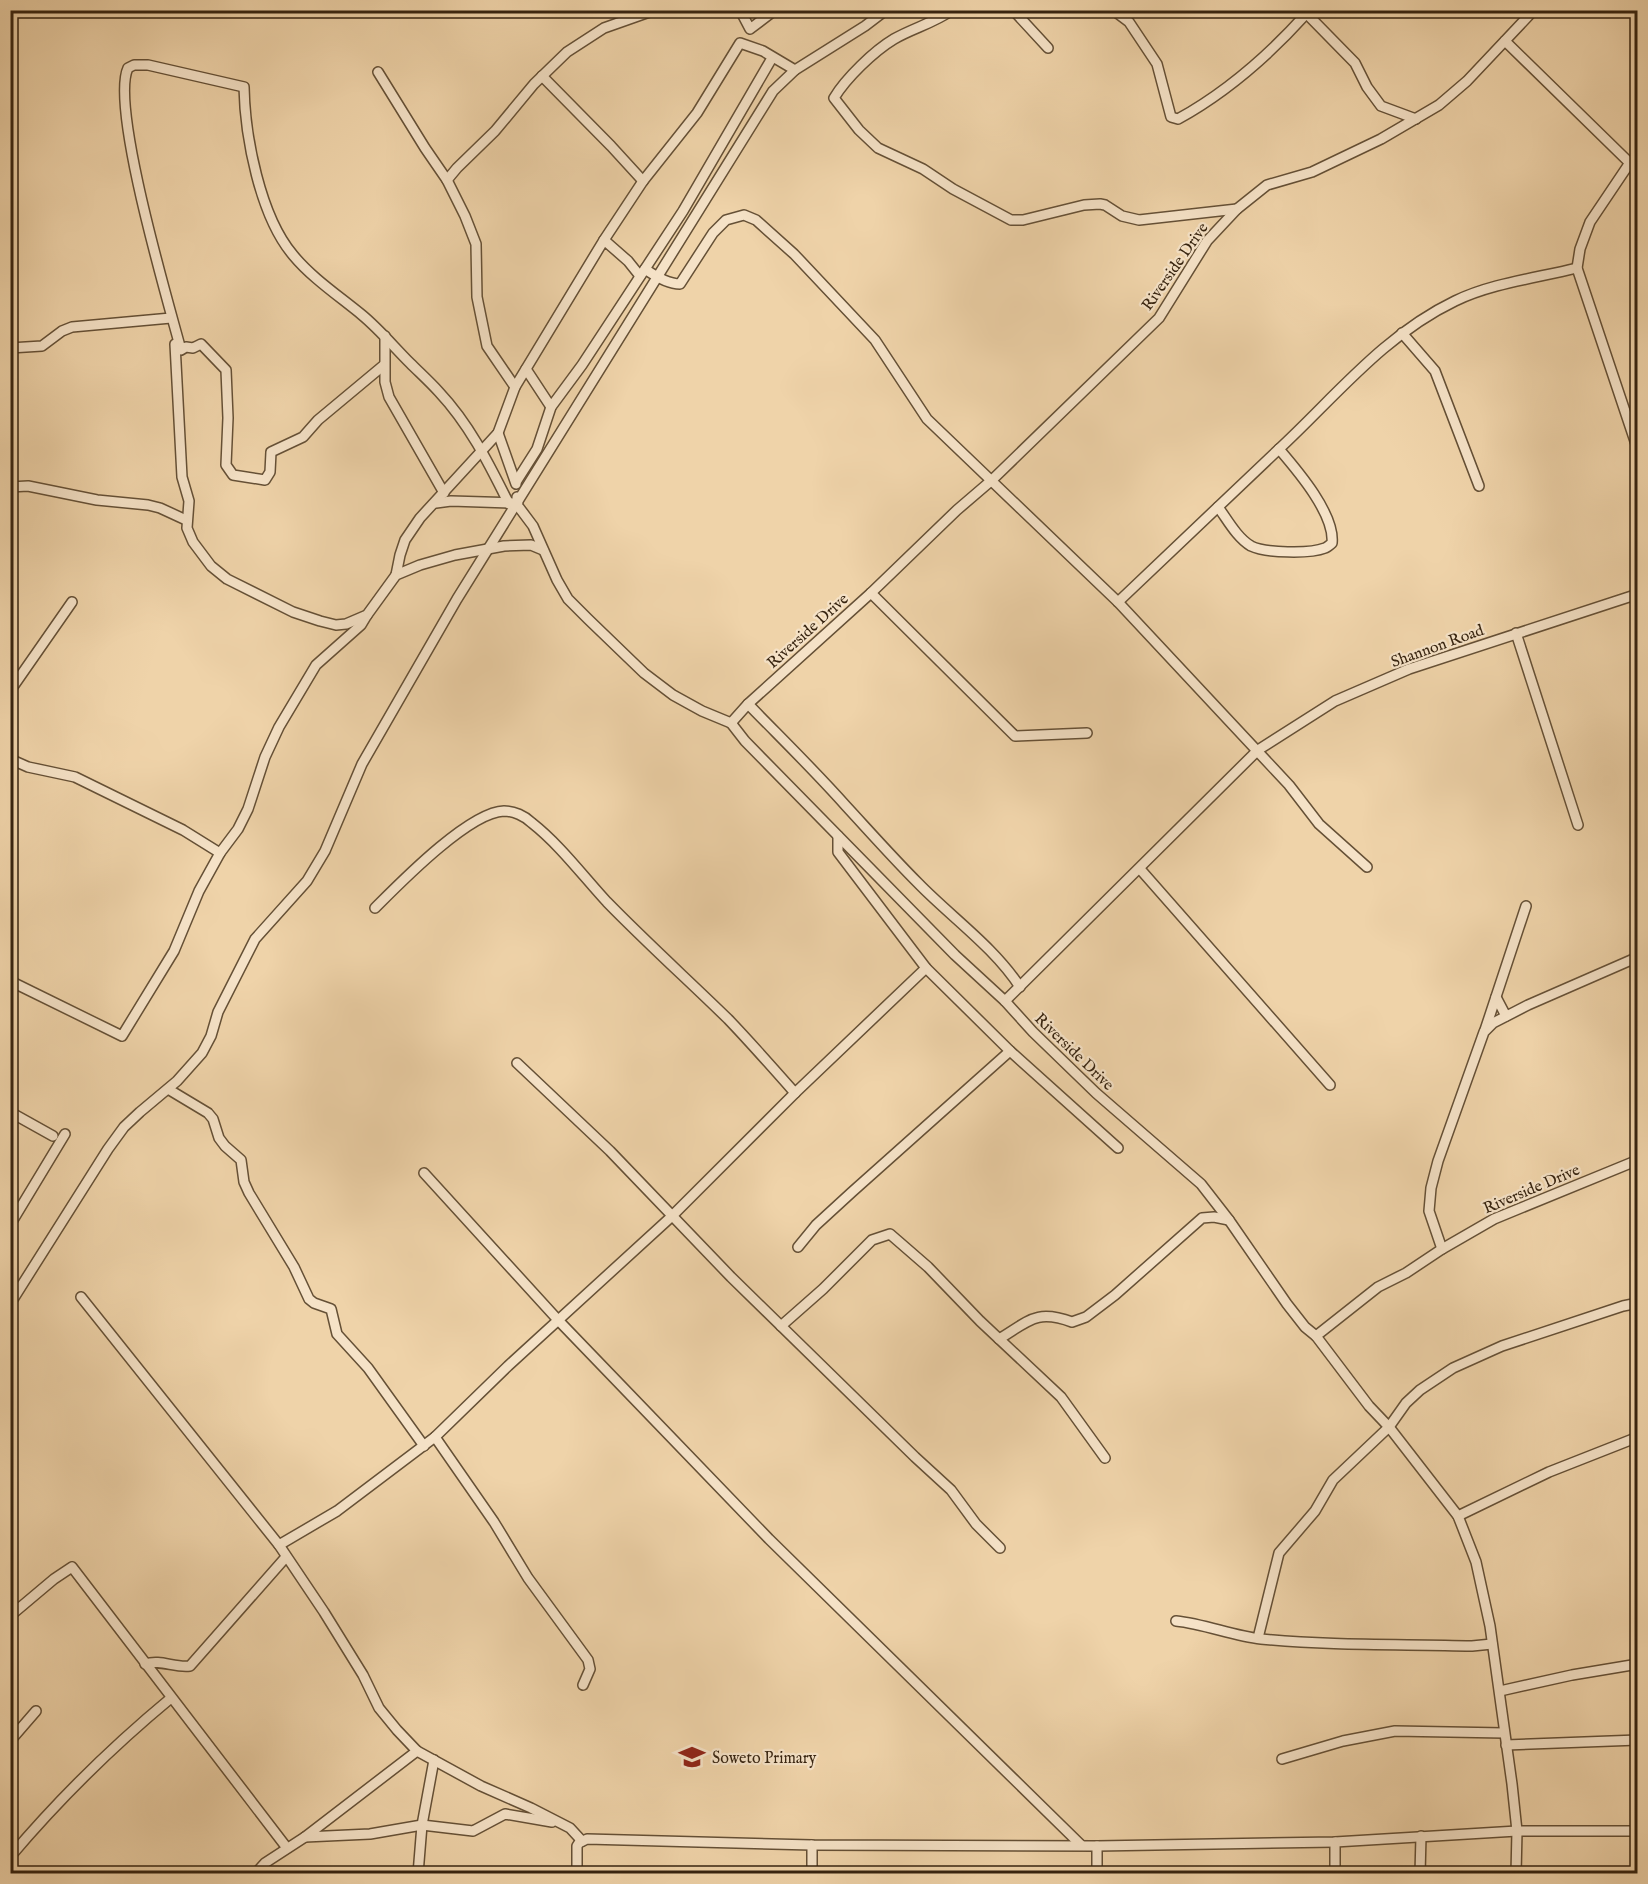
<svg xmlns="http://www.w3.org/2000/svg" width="1648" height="1884" viewBox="0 0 1648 1884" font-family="'IM FELL English',serif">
<rect width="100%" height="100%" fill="#efd3a9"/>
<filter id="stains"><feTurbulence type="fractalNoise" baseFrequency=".00333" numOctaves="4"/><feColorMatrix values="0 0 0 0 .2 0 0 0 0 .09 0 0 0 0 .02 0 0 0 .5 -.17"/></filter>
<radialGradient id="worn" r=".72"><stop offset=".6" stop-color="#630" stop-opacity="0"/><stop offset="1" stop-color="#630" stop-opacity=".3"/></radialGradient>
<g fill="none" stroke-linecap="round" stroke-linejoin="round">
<g stroke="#655036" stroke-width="12">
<g id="minor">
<path d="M 740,10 L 750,29 L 775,10"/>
<path d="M 952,10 C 934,23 913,28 894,39 C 874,51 846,78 834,98 L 859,130 L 878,148 L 923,169 L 953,189 L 1011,220 L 1023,220 L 1084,205 L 1100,204 L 1105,205 L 1122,216 L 1139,220 L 1237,209"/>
<path d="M 1013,10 L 1048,48"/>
<path d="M 1113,10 L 1129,22 L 1157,64 L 1171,117 L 1178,119 C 1227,92 1269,55 1306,14"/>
<path d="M 1303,10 L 1355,63 L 1367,87 L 1381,106 L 1416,119"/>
<path d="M 1505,41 L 1638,171"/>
<path d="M 378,72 L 425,148 L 447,180 L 465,216 L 476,244 L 477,297 L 487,346 L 515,387"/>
<path d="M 542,76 L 611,146 L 643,181"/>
<path d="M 1638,157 L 1629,164 L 1590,222 L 1580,249 L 1577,268 L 1638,450"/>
<path d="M 447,180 L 457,168 L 495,131 L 534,84 L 567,52 L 604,28 L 655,10"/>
<path d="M 604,240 L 643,181 L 697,113 L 740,43 L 763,51 L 795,70"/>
<path d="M 645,269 C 655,276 668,284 680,284 L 713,233 L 726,220 L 744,215 L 756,220 L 794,254 L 875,340 L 927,419 L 1118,602 L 1289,785 L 1319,824 L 1367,867"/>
<path d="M 1402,333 L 1435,371 L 1479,486"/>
<path d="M 385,336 L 385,382 L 389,397 L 444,493"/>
<path d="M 175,344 L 182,477 L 189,501 L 187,528 L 193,542 L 211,566 L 227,579 L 293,612 L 320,621 L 336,625 L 346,624 L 367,615 L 396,575 L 420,565 L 455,555 L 504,546 L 531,545 L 543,550"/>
<path d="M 10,348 L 42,346 L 62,331 L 72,327 L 171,318"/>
<path d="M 384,365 L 318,420 L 303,437 L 271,452 L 270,472 L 265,480 L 233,475 L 226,465 L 228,418 L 226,370 L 201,344 L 193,348 L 186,347 L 181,350 C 168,301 110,106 128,68 L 134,65 L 148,65 L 244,87 C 245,137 260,216 293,255 C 312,278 339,296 362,315 C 379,329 394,347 410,363 C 420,373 430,382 439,392 C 470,425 489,464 509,504"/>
<path d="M 526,369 L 551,407"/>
<path d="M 498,433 L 516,484"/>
<path d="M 516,482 L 537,449 L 551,407 L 582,365 L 683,211 L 772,58"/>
<path d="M 10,487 L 28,486 L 97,500 L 148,505 L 160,508 L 186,520"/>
<path d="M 517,497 L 518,506 L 533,526 L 557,580 L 568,599 L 588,619 L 644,673 L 673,695 L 702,711 L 731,723"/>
<path d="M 436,503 L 451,501 L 514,503"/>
<path d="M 1218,507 C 1227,519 1237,538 1251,546 C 1265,553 1310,554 1325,548 C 1326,548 1331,544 1332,543 C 1335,514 1297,470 1279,449"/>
<path d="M 396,575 L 400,555 L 405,540 L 420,518 L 498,433 L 515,387 L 604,240 L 628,261 L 640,276"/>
<path d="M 871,593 L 1015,736 L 1087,733"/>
<path d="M 1118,602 C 1171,551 1225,500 1279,449 C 1335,397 1384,335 1455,301 C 1492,283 1537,278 1577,268"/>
<path d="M 1516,633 L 1578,825"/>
<path d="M 10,691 L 72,602"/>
<path d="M 748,704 C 781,738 815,771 846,806 C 870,832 893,858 918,883 C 951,917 994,947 1020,987"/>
<path d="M 10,759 L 28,767 L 75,777 L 183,830 L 220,853"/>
<path d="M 838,836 L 838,852 L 926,968 L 1010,1051 L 1118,1148"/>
<path d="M 1140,869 L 1330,1085"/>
<path d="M 375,908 C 400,883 469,812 504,811 C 514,811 525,816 532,823 C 560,845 583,876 607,902 C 646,942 688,980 728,1019 C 751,1043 773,1068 795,1093"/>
<path d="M 10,981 L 122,1036 L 174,951 L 199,891 L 220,853 L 238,829 L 248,809 L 265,757 L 279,727 L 316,665 L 361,625 L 367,615"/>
<path d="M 1496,997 L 1506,1016"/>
<path d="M 1005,1001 L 1258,750 L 1335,701 L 1409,669 L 1638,594"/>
<path d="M 1485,1030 L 1526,906"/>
<path d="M 517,1063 L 610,1151 L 731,1277 L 915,1457 L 951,1490 L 976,1524 L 1000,1548"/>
<path d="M 168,1089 L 208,1113 L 213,1119 L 219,1138 L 225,1146 L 241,1160 L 244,1182 L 249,1193 L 294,1267 L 309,1299 L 314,1303 L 331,1309 L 337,1334 L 368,1368 L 424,1446"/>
<path d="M 10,1112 L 53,1136"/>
<path d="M 424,1173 L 558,1320 L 769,1539 L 1081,1845"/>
<path d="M 10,1225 L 65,1134"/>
<path d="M 798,1247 L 816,1225 L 852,1192 L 1010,1051"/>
<path d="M 1442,1249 L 1429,1211 L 1431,1188 L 1438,1161 L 1484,1032 L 1493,1023 L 1528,1005 L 1638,957"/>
<path d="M 81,1297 L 279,1545 L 324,1612 L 363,1675 L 379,1708 L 397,1730 L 417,1751 L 481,1786 L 531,1808 L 570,1828 L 582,1841"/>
<path d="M 10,1304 L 108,1149 L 124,1127 L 140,1112 L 177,1081 L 202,1053 L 211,1036 L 218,1012 L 255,939 L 307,881 L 325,851 L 362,764 L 457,599 L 773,91 L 795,70 L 865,26 L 886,10"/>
<path d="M 781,1326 L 823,1289 L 872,1240 L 890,1234 L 928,1267 L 980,1321 L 1061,1397 L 1105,1458"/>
<path d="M 1316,1336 L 1305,1327 L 1287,1304 L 1229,1220 L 1201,1184 L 1096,1093 L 1033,1032 L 1005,1001 L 955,955 L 745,741 L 731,723 L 748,704 L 871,593 L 957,510 L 992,480 L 1159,318 L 1207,241 L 1237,209 L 1267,185 L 1312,172 L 1381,139 L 1439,105 L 1467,81 L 1534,10"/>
<path d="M 999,1339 C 1029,1321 1036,1309 1072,1322 L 1086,1317 L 1115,1295 L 1202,1218 L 1214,1217 L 1229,1220"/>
<path d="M 435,1437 L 494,1522 L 528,1578 L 588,1660 L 590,1669 L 583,1685"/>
<path d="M 1458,1516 L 1549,1472 L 1638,1437"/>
<path d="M 279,1545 L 337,1511 L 435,1437 L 508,1366 L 671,1217 L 795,1093 L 926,968"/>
<path d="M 10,1616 L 54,1579 L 72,1567 L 287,1848"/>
<path d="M 1176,1621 C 1205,1624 1233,1636 1261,1639 C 1332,1646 1402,1644 1472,1646 L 1492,1644"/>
<path d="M 1258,1638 L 1279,1553 L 1315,1511 L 1333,1480 L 1389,1427 L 1406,1403 L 1420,1390 L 1453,1368 L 1502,1346 L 1623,1306 L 1638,1303"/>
<path d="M 145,1664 C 161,1659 174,1668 190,1666 L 286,1557"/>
<path d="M 1500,1691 L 1572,1675 L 1638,1664"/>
<path d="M 10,1741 L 36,1711"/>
<path d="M 1506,1745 L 1638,1740"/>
<path d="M 1282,1759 L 1343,1741 L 1395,1731 L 1504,1733"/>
<path d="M 305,1837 L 370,1834 L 422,1825 L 473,1831 L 505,1814 L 552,1822"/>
<path d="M 10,1857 C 59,1799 113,1746 171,1698"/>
<path d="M 255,1874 L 265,1863 L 305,1837 L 417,1751"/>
<path d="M 418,1874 L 422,1825 L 434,1760"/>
<path d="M 577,1874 L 577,1846 L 579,1843 L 587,1839 L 812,1845 L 1097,1846 L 1335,1842 L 1517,1831 L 1638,1831"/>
<path d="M 812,1874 L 812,1845"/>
<path d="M 1097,1874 L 1097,1846"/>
<path d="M 1335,1874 L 1335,1842"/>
<path d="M 1420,1874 L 1421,1836"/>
<path d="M 1516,1874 L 1517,1831 L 1512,1784 L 1490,1626 L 1476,1562 L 1458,1516 L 1389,1427 L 1369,1406 L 1316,1336 L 1378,1287 L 1406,1273 L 1442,1249 L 1494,1219 L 1638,1160"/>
</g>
</g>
<use href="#minor" stroke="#f5e2c7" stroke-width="9"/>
</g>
<defs>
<g id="school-bare" transform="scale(2.07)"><path d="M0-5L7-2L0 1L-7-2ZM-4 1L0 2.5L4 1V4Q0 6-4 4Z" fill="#8f2418" stroke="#f5e2c7" stroke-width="2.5" paint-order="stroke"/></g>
</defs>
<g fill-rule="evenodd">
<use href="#school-bare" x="692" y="1757"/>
</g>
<g text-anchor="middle" stroke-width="4.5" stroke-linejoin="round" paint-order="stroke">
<g font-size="16" fill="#372410" stroke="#f5e2c7">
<text transform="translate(1174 266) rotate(-55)" y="6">Riverside Drive</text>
<text transform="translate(807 630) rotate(-42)" y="6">Riverside Drive</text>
<text transform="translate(1437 645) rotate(-20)" y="6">Shannon Road</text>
<text transform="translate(1075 1051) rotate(44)" y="6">Riverside Drive</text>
<text transform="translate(1531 1188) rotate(-23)" y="6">Riverside Drive</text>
</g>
<g font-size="16" fill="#372410" stroke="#f5e2c7" text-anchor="start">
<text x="712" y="1763">Soweto Primary</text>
</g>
</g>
<rect width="1648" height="1884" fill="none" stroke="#efd3a9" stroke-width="36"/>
<rect x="12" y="12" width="1624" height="1860" fill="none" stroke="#372410" stroke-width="3"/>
<rect x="18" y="18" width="1612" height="1848" fill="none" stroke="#372410" stroke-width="1.5"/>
<rect width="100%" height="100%" filter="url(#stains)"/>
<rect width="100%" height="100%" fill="url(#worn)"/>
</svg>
